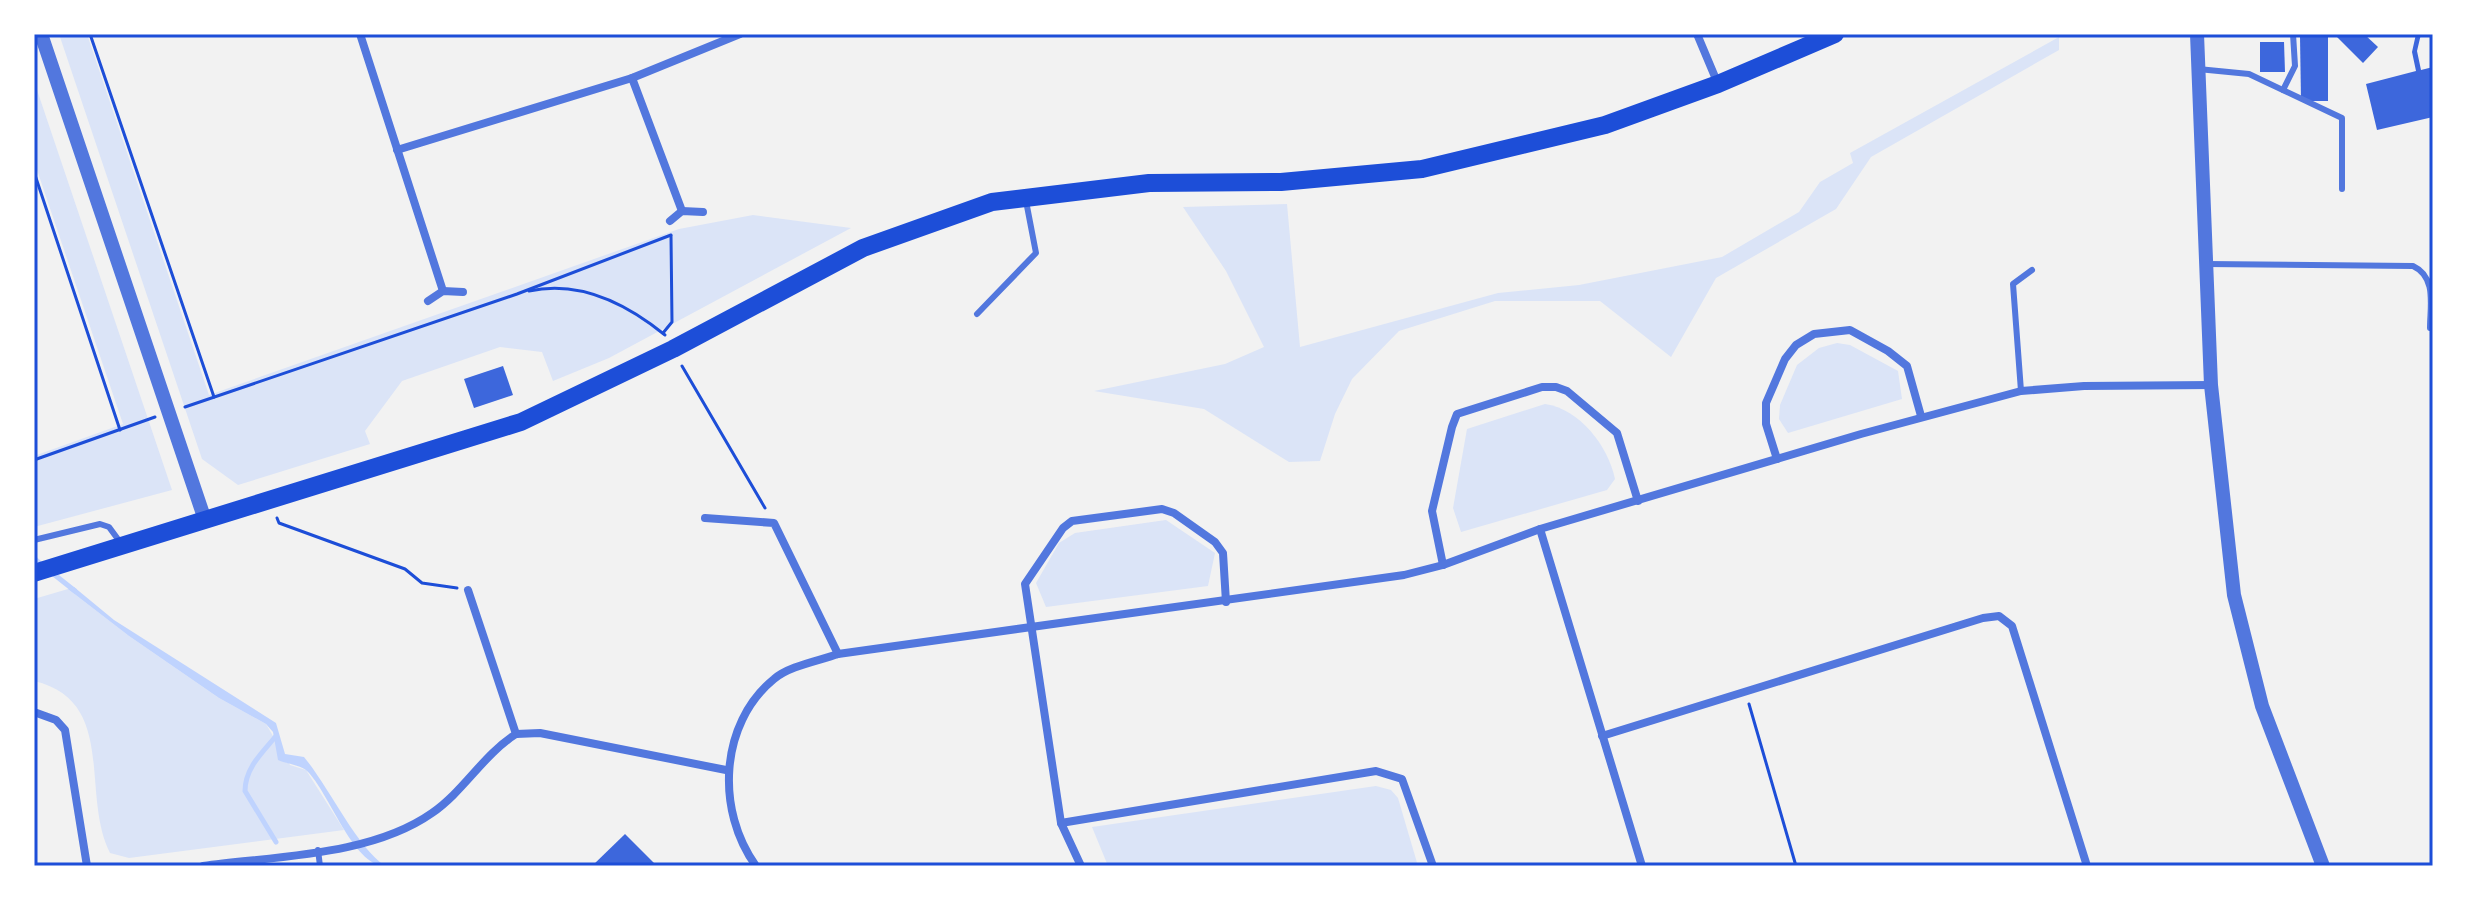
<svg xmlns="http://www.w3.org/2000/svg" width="2467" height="900" viewBox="0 0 2467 900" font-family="'Open Sans',sans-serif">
<rect width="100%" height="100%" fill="#f2f2f2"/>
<g fill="#dbe4f7">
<path d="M 59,34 L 87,34 L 209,395 L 679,229 L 753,215 L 851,228 L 609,358 L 553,381 L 542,352 L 500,347 L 402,381 L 365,431 L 370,444 L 238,485 L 202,459 Z"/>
<path d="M 2059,37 L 2059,50 L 1871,157 L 1836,209 L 1716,278 L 1671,357 L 1600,301 L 1495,301 L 1399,331 L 1352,379 L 1335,414 L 1320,461 L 1289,462 L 1204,409 L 1094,391 L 1225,364 L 1264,347 L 1226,271 L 1183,207 L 1287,204 L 1300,347 L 1498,293 L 1579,285 L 1722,257 L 1799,212 L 1820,182 L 1853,163 L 1850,153 Z"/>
<path d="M 34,81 L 172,490 L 34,527 L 34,456 L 123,424 L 34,161 Z"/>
<path d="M 1837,343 L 1850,345 L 1898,371 L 1902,399 L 1788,433 L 1779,419 L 1780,405 L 1797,365 L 1819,348 Z"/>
<path d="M 1545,404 C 1580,409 1608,446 1615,479 L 1607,490 L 1461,532 L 1453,508 L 1467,429 Z"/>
<path d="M 1166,520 L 1215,553 L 1208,586 L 1046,607 L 1036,583 L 1059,543 L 1075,533 Z"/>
<path d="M 68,589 L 129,636 L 219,698 L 266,724 L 290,765 L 306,770 L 344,830 L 129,858 L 110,853 C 80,793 118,701 34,681 L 34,599 Z"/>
<path d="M 1376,786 L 1391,790 L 1398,798 L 1418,866 L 1108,866 L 1092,827 Z"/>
</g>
<path fill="#bfd3fe" d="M 74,587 L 114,620 L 276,723 L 285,754 L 304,757 C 329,787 356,846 385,866 C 353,866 329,792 307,771 C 301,765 287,764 278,760 L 273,732 L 266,724 L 219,698 L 129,636 L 68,589 Z"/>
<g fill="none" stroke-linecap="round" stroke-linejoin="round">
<g stroke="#bfd3fe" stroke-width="5">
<path d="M 34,558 L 43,566"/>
<path d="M 51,572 L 75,591"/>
<path d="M 276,842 L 245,791 C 245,768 262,753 276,736"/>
</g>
</g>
<g fill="#3d67dc">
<path d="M 2334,34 L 2364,34 L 2378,47 L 2363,63 Z"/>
<path d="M 2416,34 L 2421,34 L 2417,51 L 2421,70 L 2433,67 L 2433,117 L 2377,130 L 2366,84 L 2416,71 L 2412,52 Z"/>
<path d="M 2300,37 L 2328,37 L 2328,101 L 2301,101 Z"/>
<path d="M 2260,42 L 2284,42 L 2285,72 L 2260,72 Z"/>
<path d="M 503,366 L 513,395 L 474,408 L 464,379 Z"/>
<path d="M 625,834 L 657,866 L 592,866 Z"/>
</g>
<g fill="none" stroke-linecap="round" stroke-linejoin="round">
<g stroke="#1d4ed8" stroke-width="3">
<path d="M 90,34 L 214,397"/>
<path d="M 34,172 L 120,430"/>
<path d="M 529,291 C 579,280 627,304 665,335"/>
<path d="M 663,333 L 672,322 L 671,236"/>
<path d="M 682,366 L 765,508"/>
<path d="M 185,407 L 517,294 L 671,235"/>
<path d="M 34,460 L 155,417"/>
<path d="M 277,518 L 279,523 L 405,569 L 422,583 L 457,588"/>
<path d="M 1749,704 L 1796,866"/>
</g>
<g stroke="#5277de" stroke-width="6">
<path d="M 2198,69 L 2249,74 L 2342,118 L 2342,189"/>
<path d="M 2283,90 L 2295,66 L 2293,34"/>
<path d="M 2206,264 L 2413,266 C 2437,277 2430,306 2430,328"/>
<path d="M 977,314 L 1036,253 L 1026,201"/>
<path d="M 2021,391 L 2013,284 L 2032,270"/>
<path d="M 34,540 L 100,524 L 109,527 L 120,542"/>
<path d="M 318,850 L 320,866"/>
</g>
<g stroke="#5277de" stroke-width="8">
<path d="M 360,34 L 443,291"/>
<path d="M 1697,34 L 1718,84"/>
<path d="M 632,78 L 682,211"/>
<path d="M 397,150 L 632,78 L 740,34"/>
<path d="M 670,221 L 682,211 L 703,212"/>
<path d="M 428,301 L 443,291 L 463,292"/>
<path d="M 1777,459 L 1766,424 L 1766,403 L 1785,359 L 1796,345 L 1814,334 L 1850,330 L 1888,351 L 1907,366 L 1921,416"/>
<path d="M 705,518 L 774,523 L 838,654"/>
<path d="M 1540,529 L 1642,866"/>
<path d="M 1443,565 L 1432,511 L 1452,427 L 1457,414 L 1542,387 L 1556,387 L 1567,391 L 1617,433 L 1638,501"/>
<path d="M 468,590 L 516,734"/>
<path d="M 34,712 L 56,720 L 65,730 L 87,866"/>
<path d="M 516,734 L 540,733 L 726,770"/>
<path d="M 1602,736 L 1983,618 L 1999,616 L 2012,626 L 2087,866"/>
<path d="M 1061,823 L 1376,771 L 1402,779 L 1433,866"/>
<path d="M 203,866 C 276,856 371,856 432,813 C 464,791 483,755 516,734"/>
<path d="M 756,866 C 716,811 719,724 774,679 C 789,666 818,661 838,654 L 1404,575 L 1443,565 L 1540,529 L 1861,434 L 2021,391 L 2084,386 L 2211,385"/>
<path d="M 1081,866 L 1061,823 L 1025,584 L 1063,528 L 1072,521 L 1162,509 L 1174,513 L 1215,542 L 1223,553 L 1226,602"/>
</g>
<g stroke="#5277de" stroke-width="14">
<path d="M 41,34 L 205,520"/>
<path d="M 2197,34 L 2211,385 L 2234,595 L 2262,706 L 2323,866"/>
</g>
<path stroke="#1d4ed8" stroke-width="18" d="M 34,573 L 521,422 L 673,349 L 863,248 L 992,202 L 1149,183 L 1281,182 L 1422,169 L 1605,125 L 1718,84 L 1835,34"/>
</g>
<rect width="2467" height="900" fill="none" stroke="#ffffff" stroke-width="72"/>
<rect x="36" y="36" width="2395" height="828" fill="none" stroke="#1d4ed8" stroke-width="3"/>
</svg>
